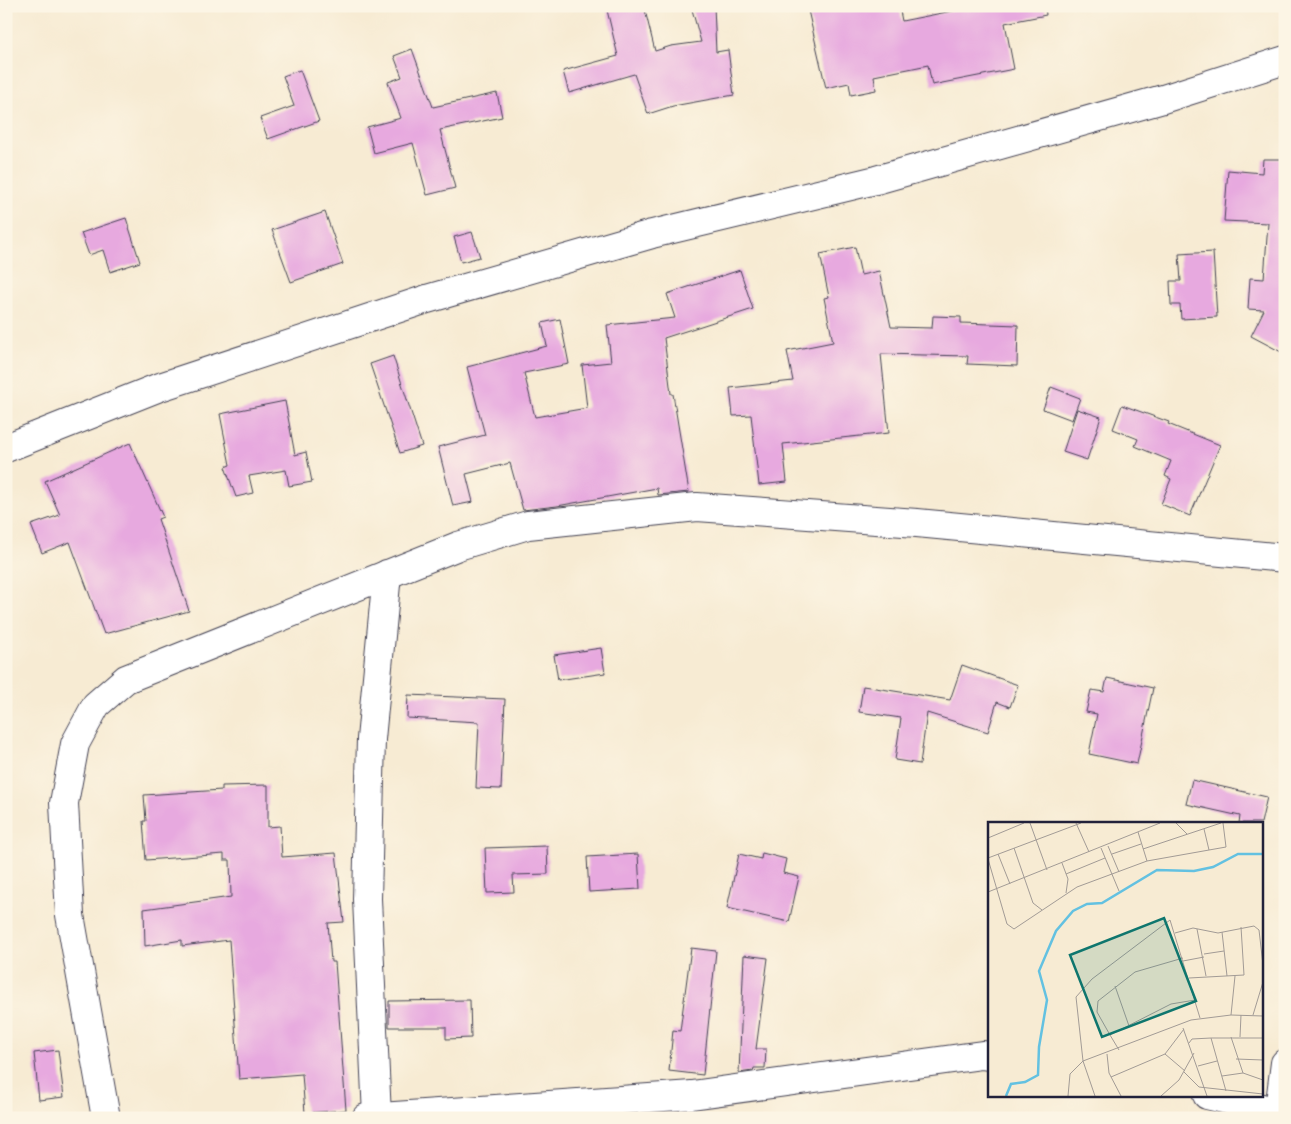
<svg xmlns="http://www.w3.org/2000/svg" width="1291" height="1124" viewBox="0 0 1291 1124" font-family="Dekko,sans-serif">
<rect width="100%" height="100%" fill="#fcf5e5"/>
<filter id="ink" filterUnits="userSpaceOnUse"><feTurbulence type="fractalNoise" baseFrequency=".02" numOctaves="2"/><feDisplacementMap in="SourceGraphic" scale="10" xChannelSelector="R" yChannelSelector="G"/><feConvolveMatrix kernelMatrix="1 2 1 2 8 2 1 2 1" color-interpolation-filters="sRGB"/></filter>
<filter id="wash" filterUnits="userSpaceOnUse"><feTurbulence type="fractalNoise" baseFrequency=".0096" numOctaves="4" result="noise"/><feDisplacementMap in="SourceGraphic" scale="20" xChannelSelector="R" yChannelSelector="G"/><feGaussianBlur stdDeviation="1.12" result="paint"/><feColorMatrix in="noise" values="0 0 0 0 0 0 0 0 0 0 0 0 0 0 0 0 0 1.4 0 .05"/><feComposite in="paint" operator="in"/></filter>
<g filter="url(#wash)">
<rect width="100%" height="100%" fill="#f7ebd3"/>
<g id="blocks">
<g fill="#e7a9df">
<path d="M 606,6 L 644,6 L 655,51 L 671,46 L 701,42 L 691,6 L 714,6 L 716,52 L 728,50 L 734,95 L 673,106 L 648,114 L 634,74 L 569,93 L 563,71 L 618,56 Z"/>
<path d="M 807,6 L 899,6 L 902,21 L 977,6 L 1045,6 L 1046,15 L 1005,23 L 1014,69 L 932,85 L 928,65 L 874,76 L 876,90 L 851,95 L 849,83 L 826,88 Z"/>
<path d="M 412,49 L 433,107 L 497,93 L 502,117 L 440,130 L 455,188 L 427,195 L 413,143 L 374,153 L 367,127 L 401,118 L 388,82 L 402,77 L 394,56 Z"/>
<path d="M 300,70 L 319,121 L 268,139 L 260,118 L 294,106 L 283,76 Z"/>
<path d="M 1263,159 L 1285,159 L 1285,354 L 1251,336 L 1264,310 L 1248,309 L 1250,278 L 1264,279 L 1268,223 L 1224,221 L 1228,170 L 1262,173 Z"/>
<path d="M 325,212 L 343,264 L 291,282 L 272,230 Z"/>
<path d="M 126,218 L 140,262 L 110,272 L 103,250 L 89,255 L 81,233 Z"/>
<path d="M 472,232 L 480,257 L 461,262 L 454,237 Z"/>
<path d="M 855,247 L 861,275 L 879,271 L 891,327 L 932,328 L 933,316 L 961,317 L 961,323 L 1018,325 L 1017,366 L 967,364 L 968,356 L 881,354 L 889,433 L 783,444 L 787,482 L 759,485 L 751,415 L 733,416 L 730,388 L 793,381 L 787,351 L 833,342 L 824,298 L 829,297 L 820,254 Z"/>
<path d="M 1213,252 L 1217,317 L 1181,319 L 1180,305 L 1171,305 L 1170,281 L 1181,281 L 1179,254 Z"/>
<path d="M 740,270 L 753,309 L 664,338 L 671,394 L 673,394 L 689,492 L 658,495 L 657,488 L 557,506 L 523,510 L 510,463 L 466,474 L 473,502 L 453,506 L 438,447 L 485,435 L 467,367 L 547,346 L 542,323 L 560,319 L 569,364 L 524,373 L 535,417 L 587,408 L 582,365 L 611,362 L 607,325 L 675,318 L 667,294 Z"/>
<path d="M 393,356 L 422,446 L 400,453 L 370,364 Z"/>
<path d="M 1051,387 L 1080,398 L 1072,420 L 1043,409 Z"/>
<path d="M 285,401 L 295,455 L 306,452 L 312,482 L 289,486 L 286,470 L 249,476 L 253,493 L 236,497 L 225,467 L 230,465 L 220,414 Z"/>
<path d="M 1122,405 L 1169,422 L 1168,424 L 1220,445 L 1190,516 L 1161,504 L 1171,479 L 1165,476 L 1171,461 L 1135,446 L 1138,439 L 1113,429 Z"/>
<path d="M 1077,409 L 1101,417 L 1087,460 L 1063,452 Z"/>
<path d="M 130,443 L 163,517 L 158,519 L 189,611 L 104,634 L 70,542 L 42,553 L 31,525 L 60,515 L 45,481 Z"/>
<path d="M 601,648 L 605,673 L 558,680 L 554,655 Z"/>
<path d="M 962,665 L 1018,685 L 1010,707 L 997,702 L 988,732 L 927,713 L 920,764 L 895,760 L 901,718 L 859,712 L 863,686 L 950,700 Z"/>
<path d="M 1107,678 L 1153,688 L 1137,764 L 1089,754 L 1097,714 L 1086,712 L 1091,690 L 1104,692 Z"/>
<path d="M 408,695 L 505,699 L 501,789 L 476,788 L 479,722 L 407,718 Z"/>
<path d="M 1192,780 L 1267,797 L 1261,823 L 1239,823 L 1240,816 L 1186,804 Z"/>
<path d="M 268,785 L 268,827 L 280,826 L 282,857 L 336,853 L 344,922 L 328,923 L 331,962 L 335,962 L 346,1110 L 305,1113 L 302,1074 L 239,1079 L 229,940 L 182,946 L 182,940 L 145,946 L 144,909 L 231,897 L 230,860 L 224,860 L 224,854 L 146,860 L 143,821 L 146,821 L 144,795 L 222,790 L 222,786 Z"/>
<path d="M 547,846 L 548,874 L 513,875 L 514,892 L 487,893 L 485,848 Z"/>
<path d="M 762,853 L 786,859 L 783,873 L 799,877 L 789,922 L 727,908 L 739,854 L 761,859 Z"/>
<path d="M 638,854 L 640,889 L 589,892 L 587,857 Z"/>
<path d="M 691,948 L 716,951 L 703,1075 L 669,1071 L 673,1030 L 680,1031 Z"/>
<path d="M 744,955 L 768,958 L 756,1049 L 766,1049 L 765,1068 L 754,1068 L 753,1071 L 739,1073 Z"/>
<path d="M 470,1000 L 471,1038 L 446,1039 L 446,1027 L 389,1027 L 389,1001 Z"/>
<path d="M 58,1050 L 64,1097 L 39,1100 L 34,1053 Z"/>
</g>
</g>
</g>
<g filter="url(#ink)">
<use href="#blocks" fill-opacity="0" stroke="#424052" stroke-width="1"/>
<g fill="none" stroke-linecap="round" stroke-linejoin="round">
<g stroke="#424052" stroke-width="30">
<g id="minor">
<path d="M 6,448 L 157,388 L 427,299 L 652,234 L 876,180 L 1163,99 L 1285,60"/>
<path d="M 1207,1095 L 1279,1112"/>
<path d="M 377,1116 L 367,899 L 371,739 L 387,574"/>
<path d="M 106,1118 L 70,915 L 64,803 L 75,744 L 96,705 L 126,679 L 458,546 L 528,525 L 697,507 L 917,523 L 1285,558"/>
<path d="M 366,1118 L 692,1095 L 982,1055 L 990,1056"/>
<path d="M 1278,1118 L 1285,1063"/>
</g>
</g>
<use href="#minor" stroke="#fff" stroke-width="28"/>
</g>
</g>
<g transform="translate(988 822)">
<rect width="275" height="275" fill="#f7ebd3"/>
<path fill="none" stroke="#63c1e1" stroke-width="2.5" d="M 18,274 L 23,262 L 37,260 L 50,253 L 51,225 L 59,178 L 51,149 L 68,109 L 85,89 L 99,82 L 114,81 L 169,48 L 206,49 L 225,45 L 250,32 L 275,32"/>
<path fill="none" stroke="#a29b96" stroke-width="1" d="M 42,1 L 59,48M 88,1 L 101,30M 188,1 L 199,12M 216,7 L 221,28M 150,10 L 159,39M 0,16 L 36,1M 120,24 L 131,50M 26,26 L 45,81 L 54,88M 113,26 L 131,69M 155,27 L 233,1M 10,32 L 22,62M 124,32 L 153,22M 0,36 L 93,1M 0,37 L 19,102 L 26,107 L 89,65 L 159,39 L 238,25 L 235,1M 74,41 L 80,57 L 78,71M 78,52 L 117,36M 0,70 L 172,1M 209,107 L 218,154M 234,110 L 239,154M 187,111 L 205,106 L 230,111 L 266,104 L 271,108 L 275,143M 216,132 L 236,129M 195,139 L 216,135M 201,156 L 256,153 L 253,105M 127,164 L 141,204M 243,193 L 247,154M 265,193 L 275,160M 195,206 L 219,274M 122,213 L 109,190 L 110,179 L 147,150 L 195,136M 243,215 L 255,251M 252,215 L 253,193M 223,216 L 238,269M 201,221 L 204,217 L 223,216 L 275,216M 131,228 L 122,213 L 183,182 L 207,178M 119,232 L 121,251 L 133,274M 177,232 L 197,249M 248,237 L 275,238M 210,244 L 229,239M 196,250 L 211,265 L 275,272M 234,254 L 255,251 L 275,258M 123,255 L 177,232 L 196,207M 80,274 L 82,252 L 95,239 L 203,198 L 243,193 L 275,194M 107,274 L 95,239 L 88,175 L 104,157 L 182,98 L 212,196M 173,274 L 191,258 L 206,231"/>
<path fill="#0f766e" fill-opacity="0.15" stroke="#0f766e" stroke-width="2.5" d="M 176,96 L 208,179 L 114,215 L 82,133 Z"/>
<rect width="275" height="275" fill="none" stroke="#22223b" stroke-width="2.5"/>
</g>
<rect width="1291" height="1124" fill="none" stroke="#fcf5e5" stroke-width="25"/>
</svg>
